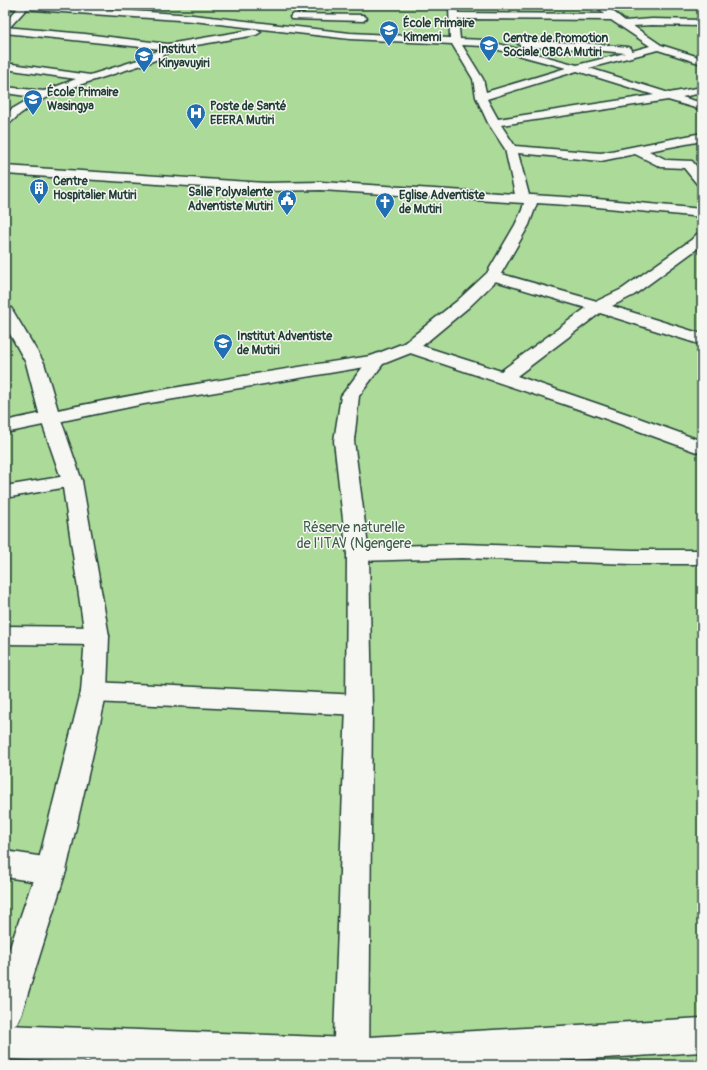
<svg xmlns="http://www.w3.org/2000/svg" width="707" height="1070" viewBox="0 0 707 1070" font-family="Pangolin,sans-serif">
<rect width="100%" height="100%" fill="#e9e7ed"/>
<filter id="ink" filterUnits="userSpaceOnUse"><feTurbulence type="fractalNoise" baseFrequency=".025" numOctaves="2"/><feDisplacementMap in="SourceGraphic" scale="8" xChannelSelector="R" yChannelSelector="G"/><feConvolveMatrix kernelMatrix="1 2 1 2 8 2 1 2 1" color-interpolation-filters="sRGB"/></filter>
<g filter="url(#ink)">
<rect fill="#acda99" stroke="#668c66" x="5" y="5" width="697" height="1060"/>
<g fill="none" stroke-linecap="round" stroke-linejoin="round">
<g stroke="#1f3d34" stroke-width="3">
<g id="minor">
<path d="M 5,5 L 43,5 L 193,15 L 350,33 L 450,38 L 449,5 L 457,5 L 458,13 L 605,14 L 598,7 L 599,5 L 605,5 L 625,21 L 652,19 L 702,20 L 702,26 L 652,25 L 633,26 L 661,45 L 702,58 L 702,64 L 658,50 L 589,68 L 669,93 L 702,87 L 702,93 L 682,97 L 702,103 L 702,110 L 668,100 L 501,125 L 515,146 L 601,153 L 702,133 L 702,141 L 649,151 L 667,160 L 692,161 L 702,173 L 702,185 L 697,184 L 684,168 L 661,167 L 635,154 L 601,161 L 518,153 L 530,199 L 528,202 L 518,202 L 516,199 L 505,149 L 488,123 L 476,97 L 473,79 L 452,44 L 350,39 L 193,21 L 5,8 ZM 458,19 L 611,20 L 650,46 L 632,51 L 631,48 L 628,47 L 583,43 L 523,41 L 518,44 L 523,47 L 583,49 L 625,53 L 577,65 L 484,40 L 460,39 ZM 462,45 L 484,46 L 566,68 L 486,92 L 483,79 ZM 577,71 L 654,95 L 498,119 L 487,99 Z"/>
<path d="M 294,14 L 363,15 L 367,18 L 363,21 L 291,19 L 290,17 Z"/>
<path d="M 5,27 L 85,34 L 168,44 L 256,29 L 261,32 L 256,35 L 173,49 L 160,58 L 148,63 L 82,84 L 50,96 L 33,105 L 20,114 L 9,124 L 5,125 L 5,116 L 12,109 L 33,97 L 5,93 L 5,87 L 44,91 L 76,79 L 5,69 L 5,63 L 90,75 L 141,59 L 161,49 L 5,33 Z"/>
<path d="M 702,233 L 701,246 L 634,295 L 612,306 L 702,334 L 702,345 L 600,313 L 517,376 L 636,417 L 702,441 L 702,454 L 587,412 L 404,351 L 401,347 L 404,343 L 410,342 L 501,371 L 586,308 L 488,279 L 485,276 L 488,273 L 493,271 L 498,273 L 597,301 L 622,289 L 691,240 L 697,234 Z"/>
<path d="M 377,355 L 383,356 L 386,360 L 383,364 L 144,404 L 5,433 L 5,421 C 128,394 252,374 377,355 Z"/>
<path d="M 72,475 L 79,477 L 82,481 L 79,485 L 5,498 L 5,486 Z"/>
<path d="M 462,544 L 632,550 L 702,550 L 702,564 L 632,564 L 462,558 L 358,561 L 350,559 L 347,554 L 350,549 L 358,547 Z"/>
<path d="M 5,626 L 97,627 L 106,630 L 109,636 L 106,642 L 97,645 L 5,644 Z"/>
<path d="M 94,682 L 359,695 L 368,698 L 372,705 L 368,712 L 359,715 L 94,702 L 85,699 L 81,692 L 85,685 Z"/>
<path d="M 5,851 L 51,858 L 62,862 L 66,871 L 62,880 L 51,884 L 5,877 Z"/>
<path d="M 702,1018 L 702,1052 L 492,1065 L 142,1065 L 5,1059 L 5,1025 L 351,1038 Z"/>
</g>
</g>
<g stroke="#1f3d34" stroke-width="3">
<g id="tertiary">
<path d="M 21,5 L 30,5 L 8,29 L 5,30 L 5,22 Z"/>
<path d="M 5,166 L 266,183 L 321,182 L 597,199 L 702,209 L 702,217 L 597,207 L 537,203 L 529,225 L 498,279 L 469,307 L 416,351 L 383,364 L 359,396 L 354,441 L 369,554 L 372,705 L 369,1065 L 333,1065 L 346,705 L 347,554 L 334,441 L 341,396 L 371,356 L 404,343 L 457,301 L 487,273 L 515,225 L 522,210 L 524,203 L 321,190 L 266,191 L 5,174 Z"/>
<path d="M 5,306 L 11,308 L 13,311 L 44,363 L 60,417 L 82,481 L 109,636 L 107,692 L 66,871 L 22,1012 L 17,1024 L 5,1029 L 5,962 L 36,871 L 81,692 L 85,636 L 62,481 L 40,417 L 26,363 L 5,325 Z"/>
</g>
</g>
<use href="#minor" fill="#f6f6f2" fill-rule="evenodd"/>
<use href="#tertiary" fill="#f6f6f2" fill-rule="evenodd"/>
</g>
</g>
<defs>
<g id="school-pin" transform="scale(1)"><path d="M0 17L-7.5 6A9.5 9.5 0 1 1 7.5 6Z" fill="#1f6fb2" stroke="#f6f6f2"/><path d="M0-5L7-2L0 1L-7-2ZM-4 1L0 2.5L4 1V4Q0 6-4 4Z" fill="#fff"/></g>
<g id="hospital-pin" transform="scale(1)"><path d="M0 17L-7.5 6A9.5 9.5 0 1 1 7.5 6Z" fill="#1f6fb2" stroke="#f6f6f2"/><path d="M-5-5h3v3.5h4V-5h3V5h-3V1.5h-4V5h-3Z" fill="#fff"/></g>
<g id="building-pin" transform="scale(1)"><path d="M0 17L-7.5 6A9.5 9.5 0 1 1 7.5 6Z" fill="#1f6fb2" stroke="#f6f6f2"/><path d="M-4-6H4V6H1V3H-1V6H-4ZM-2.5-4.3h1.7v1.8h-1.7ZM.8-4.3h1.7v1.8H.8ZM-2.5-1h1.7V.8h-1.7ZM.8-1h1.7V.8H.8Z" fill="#fff"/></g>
<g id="civic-pin" transform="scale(1)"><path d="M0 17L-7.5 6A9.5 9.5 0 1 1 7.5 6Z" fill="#1f6fb2" stroke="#f6f6f2"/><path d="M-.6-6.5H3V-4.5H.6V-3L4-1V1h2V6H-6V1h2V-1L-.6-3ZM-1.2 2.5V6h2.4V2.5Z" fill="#fff"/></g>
<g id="church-pin" transform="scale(1)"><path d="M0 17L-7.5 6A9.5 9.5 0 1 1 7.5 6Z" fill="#1f6fb2" stroke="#f6f6f2"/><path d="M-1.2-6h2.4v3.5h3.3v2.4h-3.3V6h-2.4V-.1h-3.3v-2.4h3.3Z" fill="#fff"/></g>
</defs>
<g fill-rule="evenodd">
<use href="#school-pin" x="389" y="30"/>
<use href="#school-pin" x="489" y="45"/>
<use href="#school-pin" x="144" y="56"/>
<use href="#school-pin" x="33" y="99"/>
<use href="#hospital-pin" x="196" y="113"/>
<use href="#building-pin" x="39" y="188"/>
<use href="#civic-pin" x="287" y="199"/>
<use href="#church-pin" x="385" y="202"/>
<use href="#school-pin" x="223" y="343"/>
</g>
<g text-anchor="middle" stroke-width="3" stroke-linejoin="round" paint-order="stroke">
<g font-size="12" font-weight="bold" fill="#1f3d34" stroke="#f6f6f2" text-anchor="start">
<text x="403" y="27">École Primaire<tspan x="403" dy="14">Kimemi</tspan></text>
<text x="503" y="42">Centre de Promotion<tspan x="503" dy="14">Sociale CBCA Mutiri</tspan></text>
<text x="158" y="53">Institut<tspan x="158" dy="14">Kinyavuyiri</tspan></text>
<text x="47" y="96">École Primaire<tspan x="47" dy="14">Wasingya</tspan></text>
<text x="210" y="110">Poste de Santé<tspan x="210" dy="14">EEERA Mutiri</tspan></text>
<text x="53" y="185">Centre<tspan x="53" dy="14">Hospitalier Mutiri</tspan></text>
<text x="273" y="196" text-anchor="end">Salle Polyvalente<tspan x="273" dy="14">Adventiste Mutiri</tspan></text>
<text x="399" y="199">Eglise Adventiste<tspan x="399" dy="14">de Mutiri</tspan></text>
<text x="237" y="340">Institut Adventiste<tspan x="237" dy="14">de Mutiri</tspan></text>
</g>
<g font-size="14" fill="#3b5c48" stroke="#f6f6f2">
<text x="354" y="532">Réserve naturelle<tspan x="354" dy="16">de l'ITAV (Ngengere</tspan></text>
</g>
</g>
<rect width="707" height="1070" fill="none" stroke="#f6f6f2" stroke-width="20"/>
<rect x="10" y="10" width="687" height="1050" fill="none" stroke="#1f3d34" stroke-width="1.5" filter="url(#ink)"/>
</svg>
